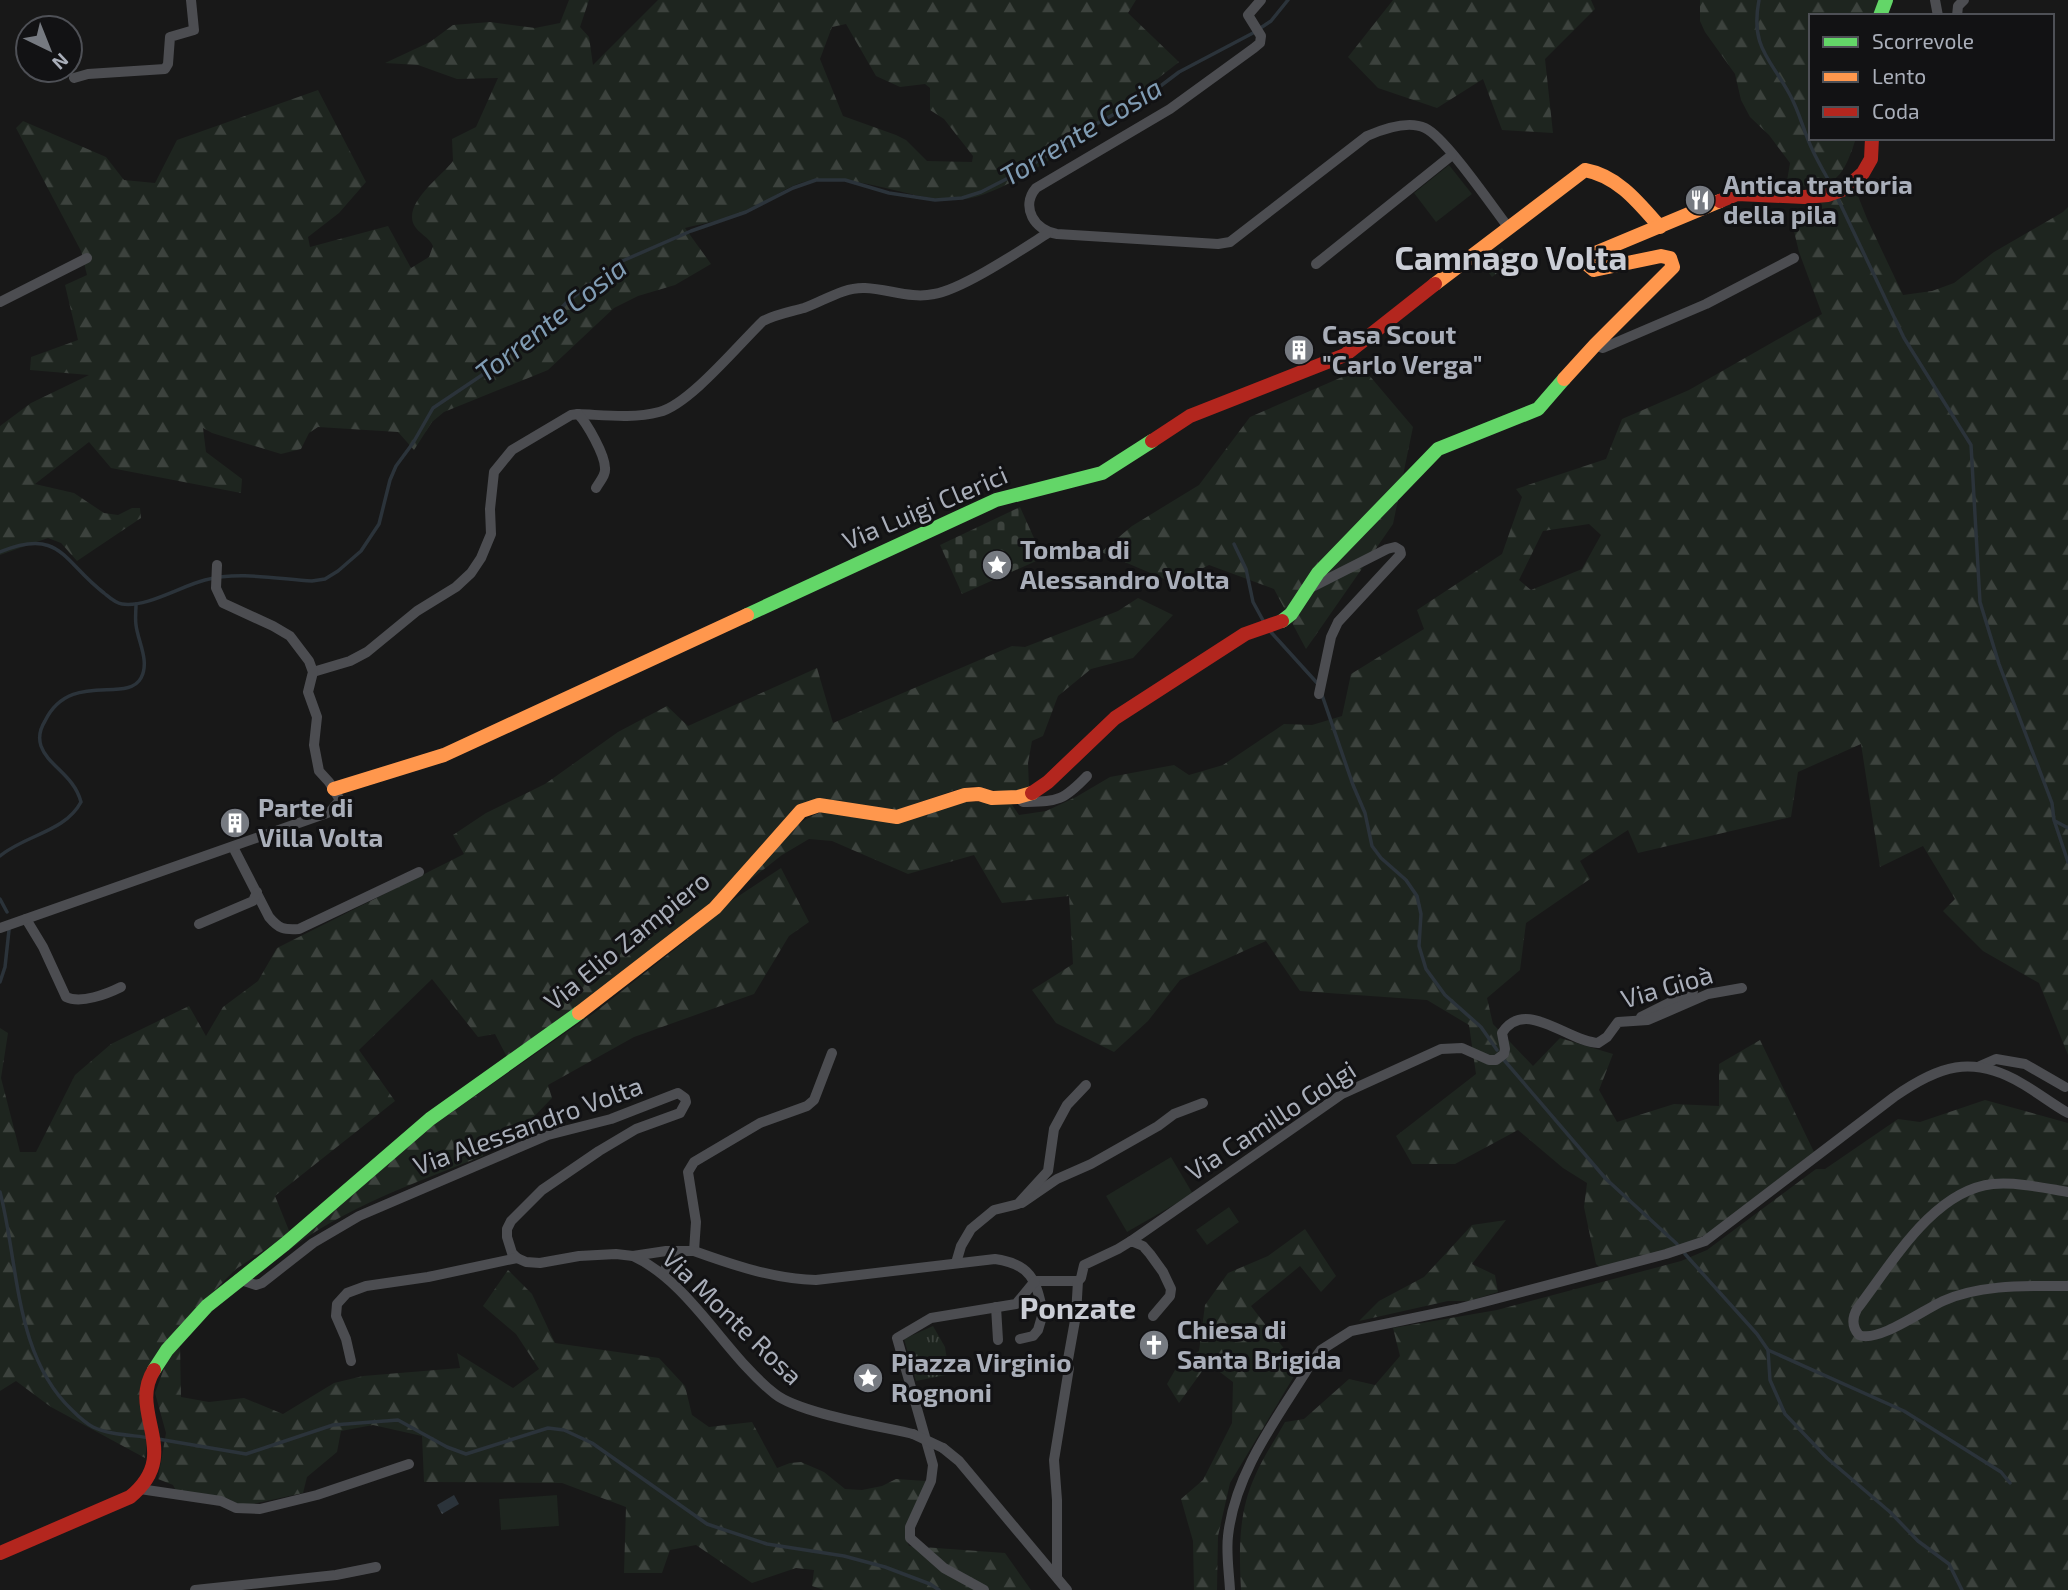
<svg xmlns="http://www.w3.org/2000/svg" width="2068" height="1590" viewBox="0 0 2068 1590" font-family="'Exo 2',sans-serif">
<defs>
<pattern id="grass-tufts" width="24" height="20" patternUnits="userSpaceOnUse" patternTransform="scale(1.75)"><rect width="24" height="20" fill="#1e251f"/><path d="M3 7l-1-3M5 7V3M7 7l1-3M15 17l-1-3M17 17v-4M19 17l1-3" fill="none" stroke="#3c423d"/></pattern>
<pattern id="forest-firs" width="22" height="20" patternUnits="userSpaceOnUse" patternTransform="scale(1.75)"><rect width="22" height="20" fill="#1e251f"/><path d="M5 1l3.5 6h-7zM16 11l3.5 6h-7z" fill="#3c423d"/></pattern>
<pattern id="cemetery-stones" width="16" height="16" patternUnits="userSpaceOnUse" patternTransform="scale(1.75)"><rect width="16" height="16" fill="#1e251f"/><path d="M2 7V4a2 2 0 0 1 4 0v3zM10 15v-3a2 2 0 0 1 4 0v3z" fill="#3c423d"/></pattern>
<pattern id="water-ripples" width="26" height="14" patternUnits="userSpaceOnUse" patternTransform="scale(1.75)"><rect width="26" height="14" fill="#2b333a"/><path d="M2 4q2-2 4 0t4 0M15 11q2-2 4 0t4 0" fill="none" stroke="#474e54"/></pattern>
</defs>
<rect width="100%" height="100%" fill="#181818"/>
<g fill="url(#grass-tufts)">
<path d="M 1502,248 L 1511,262 L 1492,277 L 1482,264 Z"/>
<path d="M 933,1326 L 945,1347 L 949,1373 L 946,1375 L 916,1381 L 904,1339 Z"/>
</g>
<g fill="url(#forest-firs)" fill-rule="evenodd">
<path d="M 569,0 L 589,0 L 580,27 L 589,37 L 593,65 L 658,0 L 1136,0 L 1128,13 L 1179,62 C 1130,100 1015,200 955,200 C 906,199 858,173 808,181 C 788,185 770,200 751,209 C 731,218 706,223 685,228 L 711,264 L 675,285 L 638,296 L 614,308 L 548,370 L 444,412 L 432,422 L 414,450 L 398,432 L 318,427 L 309,433 L 301,449 L 281,454 L 212,433 L 203,428 L 206,452 L 242,479 L 241,493 L 111,468 L 89,442 L 35,484 L 74,493 L 104,513 L 118,515 L 132,508 L 140,508 L 141,518 L 77,561 L 61,543 L 48,538 L 0,555 L 0,426 L 31,403 L 89,375 L 30,370 L 31,357 L 78,340 L 65,285 L 87,275 L 81,251 L 16,128 L 23,121 L 106,157 L 124,180 L 155,183 L 177,140 L 318,90 L 366,182 L 339,213 L 308,237 L 310,247 L 388,226 L 411,268 L 429,257 L 433,246 C 429,237 418,233 414,225 C 403,203 441,177 453,161 L 452,139 L 476,127 L 498,78 L 457,79 L 418,65 L 385,63 L 430,42 L 453,25 L 490,22 L 535,28 L 560,23 ZM 846,24 L 876,76 L 900,87 L 925,84 L 930,88 L 930,110 L 944,119 L 973,156 L 972,162 L 927,161 L 906,140 L 896,135 L 843,116 L 820,59 L 832,27 Z"/>
<path d="M 1393,0 L 1591,0 L 1595,9 L 1545,59 L 1553,133 L 1502,130 L 1483,79 L 1437,108 L 1378,88 L 1348,57 Z"/>
<path d="M 1700,0 L 1879,0 L 1875,16 L 1811,16 L 1811,138 L 1856,138 C 1841,185 1834,186 1786,187 L 1790,163 L 1769,135 L 1750,117 L 1741,100 L 1735,74 L 1705,32 L 1700,21 Z"/>
<path d="M 1856,191 L 1868,221 L 1903,295 L 1932,291 L 1954,283 L 1994,252 L 2063,212 L 2068,207 L 2068,1055 L 2039,983 L 1983,951 L 1943,911 L 1955,899 L 1923,846 L 1880,867 L 1861,744 L 1798,772 L 1791,817 L 1638,853 L 1628,830 L 1580,861 L 1590,879 L 1526,923 L 1520,970 L 1487,998 L 1493,1024 L 1533,1066 L 1560,1038 L 1613,1054 L 1599,1090 L 1617,1122 L 1674,1104 L 1719,1106 L 1719,1064 L 1760,1040 L 1814,1152 L 1708,1234 L 1671,1250 L 1601,1268 L 1596,1264 L 1584,1207 L 1587,1183 L 1563,1168 L 1518,1130 L 1455,1164 L 1412,1164 L 1396,1136 L 1476,1074 L 1469,1025 L 1427,1000 L 1300,991 L 1266,941 L 1180,980 L 1148,1021 L 1114,1052 L 1056,1023 L 1032,990 L 1073,964 L 1069,896 L 1002,903 L 974,855 L 908,874 L 832,841 L 809,839 L 782,855 L 736,891 C 760,863 785,825 821,812 L 884,820 L 963,802 L 1010,802 L 1019,815 L 1046,811 L 1076,797 L 1110,777 L 1174,765 L 1189,775 L 1223,765 L 1284,724 L 1312,725 L 1342,716 L 1351,674 L 1424,629 L 1417,610 L 1502,554 L 1522,497 L 1516,489 L 1606,459 L 1622,419 L 1689,390 L 1822,314 L 1799,252 L 1791,219 L 1823,199 ZM 1589,524 L 1601,535 L 1582,569 L 1531,590 L 1519,580 L 1543,531 Z"/>
<path d="M 1363,368 L 1413,427 L 1393,524 L 1306,649 L 1274,589 L 1209,565 L 1174,583 L 1101,552 L 1132,526 L 1199,485 L 1250,417 Z"/>
<path d="M 1138,598 L 1173,615 L 1133,658 L 1091,669 L 1058,696 L 1043,736 L 1032,741 L 1028,763 L 1029,787 L 1020,791 L 1003,792 L 973,786 L 955,790 L 894,811 L 821,800 L 796,806 L 708,906 L 508,1059 L 495,1034 L 478,1037 L 432,979 L 359,1050 L 395,1101 L 275,1196 L 290,1233 L 236,1269 L 179,1326 L 173,1333 L 176,1340 L 147,1374 L 148,1434 L 145,1458 L 51,1407 L 16,1381 L 0,1391 L 0,1028 L 8,1033 L 1,1078 L 20,1152 L 36,1152 L 75,1075 L 111,1044 L 189,1006 L 206,1036 L 223,1007 L 258,981 L 277,948 L 464,854 L 453,835 L 486,813 L 545,784 L 618,732 L 667,706 L 688,726 L 817,668 L 833,723 L 1012,646 L 1025,647 L 1118,611 Z"/>
<path d="M 781,868 L 809,922 L 789,936 L 754,994 L 634,1037 L 548,1085 L 552,1098 L 521,1130 L 484,1147 L 483,1156 C 417,1182 345,1207 288,1251 L 286,1248 L 418,1136 L 594,1013 L 683,943 L 725,905 Z"/>
<path d="M 1985,1100 L 2068,1123 L 2068,1590 L 1241,1590 C 1239,1551 1238,1513 1255,1476 C 1263,1457 1275,1440 1285,1422 L 1304,1419 L 1349,1379 L 1375,1385 L 1400,1356 L 1393,1328 L 1497,1310 L 1681,1261 L 1707,1250 L 1816,1169 L 1825,1169 L 1898,1119 L 1920,1122 Z"/>
<path d="M 1506,1220 L 1472,1264 L 1495,1275 L 1498,1292 L 1469,1301 L 1448,1301 L 1359,1321 L 1379,1301 L 1424,1277 L 1472,1225 Z"/>
<path d="M 1305,1229 L 1336,1276 L 1321,1292 L 1300,1266 L 1251,1306 L 1299,1368 L 1230,1483 L 1218,1536 L 1217,1590 L 1194,1590 L 1193,1541 L 1181,1499 L 1203,1480 L 1232,1423 L 1233,1382 L 1208,1363 L 1179,1403 L 1167,1384 L 1179,1363 L 1199,1351 L 1205,1305 L 1228,1273 L 1268,1256 Z"/>
<path d="M 508,1270 L 532,1294 L 555,1343 L 659,1358 L 685,1386 L 692,1415 L 709,1427 L 752,1422 L 777,1468 L 790,1463 L 801,1462 L 824,1472 L 845,1489 L 862,1490 L 882,1486 L 896,1479 L 926,1481 L 906,1539 L 909,1546 L 1005,1553 L 1031,1590 L 824,1590 L 812,1586 L 814,1570 L 796,1568 L 752,1583 L 696,1545 L 670,1550 L 662,1573 L 624,1573 L 626,1507 L 562,1483 L 424,1482 L 422,1436 L 373,1425 L 341,1431 L 337,1452 L 307,1477 L 303,1493 L 248,1505 L 239,1505 L 229,1499 L 176,1491 L 173,1485 L 158,1479 L 166,1433 L 155,1393 L 166,1363 L 180,1345 L 181,1397 L 209,1402 L 244,1398 L 283,1414 L 334,1383 L 363,1376 L 460,1368 L 457,1353 L 513,1388 L 539,1369 L 516,1334 L 483,1306 Z"/>
</g>
<path fill="url(#cemetery-stones)" d="M 1020,507 L 1043,558 L 962,594 L 940,545 Z"/>
<g fill="#1e251f">
<path d="M 1449,165 L 1472,194 L 1436,222 L 1414,193 Z"/>
<path d="M 1171,1157 L 1193,1194 L 1127,1232 L 1106,1196 Z"/>
<path d="M 1229,1207 L 1239,1222 L 1207,1245 L 1196,1230 Z"/>
<path d="M 557,1495 L 559,1526 L 501,1530 L 499,1499 Z"/>
</g>
<path fill="url(#water-ripples)" d="M 454,1495 L 459,1504 L 442,1514 L 437,1505 Z"/>
<g fill="none" stroke-linecap="round" stroke-linejoin="round">
<g stroke="#2b333a" stroke-width="3.5">
<path d="M 1759,0 C 1750,47 1770,58 1790,95 C 1800,113 1804,133 1813,151 C 1819,164 1827,177 1834,190"/>
<path d="M 1837,197 L 1904,338 L 1971,445 L 1980,602 L 1999,664 L 2052,803 L 2054,820 L 2068,862"/>
<path d="M 1234,544 L 1246,569 L 1253,602 L 1265,624"/>
<path d="M 0,552 C 61,527 63,562 104,593 C 109,597 115,603 122,604 C 146,608 181,586 205,580 C 239,571 278,579 312,581 L 325,579 L 338,571 L 361,551 L 379,524 L 390,480 L 396,466 L 413,443 L 433,408 L 494,367 L 504,352 L 529,341 L 568,301 L 620,262 L 691,231 L 746,212 L 793,188 L 816,180 L 845,180 L 889,193 L 935,200 L 962,198 L 981,192 L 1022,171 L 1096,124 L 1146,97 L 1179,72 L 1253,33 L 1271,21 L 1288,0"/>
<path d="M 1269,630 L 1318,684"/>
<path d="M 1322,695 L 1353,785 L 1365,813 L 1372,846 L 1381,858 L 1406,880 L 1417,896 L 1421,914 L 1419,946 L 1426,969 L 1445,995 L 1481,1027 L 1497,1050"/>
<path d="M 2055,821 L 2068,828"/>
<path d="M 0,856 C 25,835 65,832 81,802 C 74,775 48,766 41,746 C 38,737 40,729 45,721 C 70,670 127,704 141,678 C 150,661 138,642 136,625 C 135,619 136,611 136,604"/>
<path d="M 0,899 L 7,912"/>
<path d="M 0,982 L 5,967 L 9,930"/>
<path d="M 1504,1060 L 1606,1179 L 1677,1244"/>
<path d="M 0,1192 C 19,1265 14,1355 72,1410 C 79,1417 85,1423 93,1427 C 109,1435 133,1435 151,1438"/>
<path d="M 1685,1254 L 1757,1334 L 1768,1350 L 1904,1411 L 2001,1472 L 2010,1483"/>
<path d="M 1768,1350 L 1770,1380 L 1785,1414 L 1827,1458 L 1890,1512 L 1918,1541 L 1949,1564 L 1962,1590"/>
<path d="M 158,1439 L 246,1454 L 333,1425 L 398,1420 L 447,1447 L 466,1454 L 548,1428 L 564,1430 L 592,1443 L 707,1524 L 767,1544 L 844,1556 L 885,1567 L 930,1584 L 939,1590"/>
</g>
<g stroke="#4c4d51" stroke-width="10">
<path d="M 1261,0 L 1248,15 L 1261,36 L 1260,43 L 1254,48 L 1170,109 L 1036,188 C 1020,207 1035,231 1057,234 L 1218,244 L 1230,242 L 1367,136 C 1383,129 1408,120 1425,128 C 1445,137 1492,206 1508,227"/>
<path d="M 1935,0 L 1938,16"/>
<path d="M 1957,16 L 1958,6 L 1964,0"/>
<path d="M 74,78 L 88,74 L 165,69 L 168,64 L 170,37 L 194,30 L 191,0"/>
<path d="M 1316,264 L 1452,155"/>
<path d="M 0,302 L 87,258"/>
<path d="M 1595,345 L 1603,348 L 1706,304 L 1794,258"/>
<path d="M 578,414 C 604,415 633,419 659,412 C 689,405 739,344 763,321 C 777,314 790,312 804,308 C 824,301 843,287 865,288 C 889,289 911,299 934,294 C 963,289 1021,250 1048,233"/>
<path d="M 1308,589 L 1387,549 L 1395,547 L 1400,550 L 1401,554 L 1338,622 L 1331,637 L 1319,694"/>
<path d="M 313,672 L 350,661 L 367,652 L 417,611 L 456,587 L 471,573 L 481,558 L 491,534 L 490,509 L 494,472 L 512,450 L 571,415 L 578,414 C 587,423 605,455 605,468 C 606,475 600,481 596,488"/>
<path d="M 1018,797 L 1023,802 C 1058,801 1062,802 1087,776"/>
<path d="M 233,847 L 269,917 C 279,929 284,930 299,929 L 419,872"/>
<path d="M 26,919 L 43,947 L 66,997 C 81,1004 107,994 121,987"/>
<path d="M 199,924 L 253,901 L 257,892"/>
<path d="M 0,928 L 330,812 L 340,800 L 329,782 L 319,771 L 314,745 L 317,717 L 308,692 L 313,672 L 309,661 L 290,636 L 273,626 L 223,603 L 216,588 L 217,565"/>
<path d="M 1641,1017 L 1693,991"/>
<path d="M 1980,1066 L 1996,1059 L 2025,1064 L 2065,1087"/>
<path d="M 2068,1192 C 2044,1188 2018,1182 1993,1184 C 1933,1190 1891,1265 1857,1309 C 1852,1318 1852,1327 1859,1335 C 1878,1343 1923,1310 1943,1301 C 1981,1284 2027,1286 2068,1286"/>
<path d="M 1022,1203 L 1057,1179 L 1091,1164 L 1158,1126 L 1174,1114 L 1203,1103"/>
<path d="M 1131,1241 L 1342,1094 L 1441,1049 L 1462,1048 L 1489,1060 L 1496,1060 L 1504,1054 L 1505,1049 L 1502,1033 C 1525,997 1568,1042 1598,1043 L 1607,1037 L 1618,1022 L 1648,1020 L 1708,994 L 1742,988"/>
<path d="M 694,1251 L 696,1222 L 688,1172 L 694,1162 L 760,1123 L 807,1106 L 814,1100 L 832,1053"/>
<path d="M 633,1256 C 691,1283 725,1355 775,1394 C 799,1413 879,1426 913,1434"/>
<path d="M 956,1263 L 961,1246 L 971,1229 L 994,1210 L 1018,1204 L 1048,1171 L 1054,1129 L 1067,1105 L 1086,1085"/>
<path d="M 663,1274 L 671,1257 L 678,1251"/>
<path d="M 238,1279 L 256,1285 L 262,1283 L 313,1243 L 359,1216 L 548,1135 L 611,1119 L 678,1093 L 685,1098 L 686,1102 L 680,1113 L 636,1129 L 599,1151 L 542,1190 L 511,1221 L 507,1229 L 507,1237 L 512,1253 L 517,1258 L 526,1262 L 540,1263 L 579,1256 L 616,1254 L 633,1256 L 666,1251 L 694,1251 C 733,1265 774,1279 816,1280 L 995,1259 C 1031,1264 1036,1280 1043,1313 L 1076,1315"/>
<path d="M 1035,1281 L 1078,1281"/>
<path d="M 996,1307 L 998,1340"/>
<path d="M 1020,1339 L 1033,1336 L 1038,1330 L 1043,1313"/>
<path d="M 351,1361 L 346,1339 L 336,1316 L 337,1304 L 347,1293 L 366,1286 L 428,1277 L 517,1258"/>
<path d="M 943,1448 L 959,1461 L 1067,1590"/>
<path d="M 140,1489 L 221,1501 L 236,1508 L 260,1509 L 317,1495 L 409,1464"/>
<path d="M 1057,1577 L 1057,1500 L 1054,1460 L 1069,1368 L 1067,1365 L 1076,1315 L 1078,1281 L 1081,1278 L 1084,1265 L 1118,1249 L 1131,1241 L 1143,1246 L 1150,1254 L 1163,1272 L 1171,1289 L 1170,1296 L 1153,1316"/>
<path d="M 195,1590 L 336,1575 L 376,1567"/>
<path d="M 984,1590 L 944,1568 L 910,1538 L 910,1527 L 931,1481 L 933,1465 L 897,1338 L 931,1318 L 1016,1304 L 1035,1281"/>
<path d="M 1230,1590 C 1229,1572 1226,1553 1228,1536 C 1235,1471 1279,1416 1312,1362 L 1321,1350 L 1351,1331 L 1457,1309 L 1666,1254 L 1705,1241 L 1894,1097 C 1938,1066 1972,1054 2021,1083 C 2037,1092 2052,1104 2068,1113"/>
</g>
<g stroke="#63d668" stroke-width="14">
<path d="M 1880,16 L 1886,0"/>
<path d="M 747,615 L 996,500 L 1102,473 L 1152,441"/>
<path d="M 1282,621 L 1291,614 L 1318,573 L 1438,449 L 1538,409 L 1564,379"/>
<path d="M 154,1370 L 167,1350 L 207,1306 L 285,1244 L 430,1119 L 579,1013"/>
</g>
<g stroke="#ff974d" stroke-width="14">
<path d="M 1435,284 L 1585,170 C 1618,176 1639,203 1660,227"/>
<path d="M 1564,379 L 1595,345 L 1673,267 L 1670,258 L 1661,256 L 1594,270 L 1588,265 L 1588,259 L 1593,254 L 1720,201"/>
<path d="M 334,789 L 444,755 L 747,615"/>
<path d="M 579,1013 L 715,908 L 801,811 L 819,805 L 897,817 L 965,795 L 979,794 L 992,798 L 1018,797 L 1032,793"/>
</g>
<g stroke="#b3261e" stroke-width="14">
<path d="M 1720,201 L 1737,194 L 1804,197 L 1828,195 L 1845,189 L 1863,173 L 1871,159 L 1872,138"/>
<path d="M 1152,441 L 1190,416 L 1345,355 L 1435,284"/>
<path d="M 1032,793 L 1048,782 L 1115,718 L 1245,634 L 1282,621"/>
<path d="M 0,1553 L 130,1497 C 184,1453 127,1413 154,1370"/>
</g>
<path stroke="#4c4d51" stroke-width="10" d="M 913,1434 L 943,1448"/>
</g>
<defs>
<g id="restaurant-disc" transform="scale(1.575)"><circle r="9.5" fill="#767a81" stroke="#121214"/><path d="M-5-6h1v4h1v-4h1v4h1v-4h1v5L-1.5 .5V6h-2V.5L-5-1ZM5-6V6H3V1.5H1.5Q1.5-4 5-6Z" fill="#fff"/></g>
<g id="building-disc" transform="scale(1.575)"><circle r="9.5" fill="#767a81" stroke="#121214"/><path d="M-4-6H4V6H1V3H-1V6H-4ZM-2.5-4.3h1.7v1.8h-1.7ZM.8-4.3h1.7v1.8H.8ZM-2.5-1h1.7V.8h-1.7ZM.8-1h1.7V.8H.8Z" fill="#fff"/></g>
<g id="sight-disc" transform="scale(1.575)"><circle r="9.5" fill="#767a81" stroke="#121214"/><path d="M0-6L1.8-2.2L6-1.7L2.9 1.2L3.7 5.4L0 3.3L-3.7 5.4L-2.9 1.2L-6-1.7L-1.8-2.2Z" fill="#fff"/></g>
<g id="church-disc" transform="scale(1.575)"><circle r="9.5" fill="#767a81" stroke="#121214"/><path d="M-1.2-6h2.4v3.5h3.3v2.4h-3.3V6h-2.4V-.1h-3.3v-2.4h3.3Z" fill="#fff"/></g>
</defs>
<g fill-rule="evenodd">
<use href="#restaurant-disc" x="1700" y="200"/>
<use href="#building-disc" x="1299" y="350"/>
<use href="#sight-disc" x="997" y="565"/>
<use href="#building-disc" x="235" y="823"/>
<use href="#church-disc" x="1154" y="1345"/>
<use href="#sight-disc" x="868" y="1378"/>
</g>
<g text-anchor="middle" stroke-width="6" stroke-linejoin="round" paint-order="stroke">
<g font-size="26" font-weight="bold" fill="#a9aeb9" stroke="#121214" text-anchor="start">
<text x="1723" y="194">Antica trattoria<tspan x="1723" dy="30">della pila</tspan></text>
<text x="1322" y="344">Casa Scout<tspan x="1322" dy="30">"Carlo Verga"</tspan></text>
<text x="1020" y="559">Tomba di<tspan x="1020" dy="30">Alessandro Volta</tspan></text>
<text x="258" y="817">Parte di<tspan x="258" dy="30">Villa Volta</tspan></text>
<text x="1177" y="1339">Chiesa di<tspan x="1177" dy="30">Santa Brigida</tspan></text>
<text x="891" y="1372">Piazza Virginio<tspan x="891" dy="30">Rognoni</tspan></text>
</g>
<g font-size="26" fill="#a9aeb9" stroke="#121214">
<text transform="translate(925 508) rotate(-23)" y="9">Via Luigi Clerici</text>
<text transform="translate(627 941) rotate(-39)" y="9">Via Elio Zampiero</text>
<text transform="translate(1667 987) rotate(-16)" y="9">Via Gioà</text>
<text transform="translate(1271 1121) rotate(-33)" y="9">Via Camillo Golgi</text>
<text transform="translate(528 1126) rotate(-20)" y="9">Via Alessandro Volta</text>
<text transform="translate(732 1317) rotate(44)" y="9">Via Monte Rosa</text>
</g>
<g font-size="28" font-style="italic" fill="#809cb4" stroke="#121214">
<text transform="translate(1081 132) rotate(-31)" y="10">Torrente Cosia</text>
<text transform="translate(551 320) rotate(-38)" y="10">Torrente Cosia</text>
</g>
<g font-size="30" font-weight="bold" fill="#cacdd5" stroke="#121214">
<text x="1078" y="1319">Ponzate</text>
</g>
<g font-size="33" font-weight="bold" fill="#cacdd5" stroke="#121214">
<text x="1511" y="270">Camnago Volta</text>
</g>
</g>
<rect x="1809" y="14" width="245" height="126" fill="#121214" stroke="#4e5056" stroke-width="2"/>
<rect x="1823" y="37" width="35" height="10" fill="#63d668" stroke="#4e5056" stroke-width="2"/>
<text x="1872" y="49" font-size="21" fill="#a9aeb9">Scorrevole</text>
<rect x="1823" y="72" width="35" height="10" fill="#ff974d" stroke="#4e5056" stroke-width="2"/>
<text x="1872" y="84" font-size="21" fill="#a9aeb9">Lento</text>
<rect x="1823" y="107" width="35" height="10" fill="#b3261e" stroke="#4e5056" stroke-width="2"/>
<text x="1872" y="119" font-size="21" fill="#a9aeb9">Coda</text>
<g transform="translate(49 49) rotate(137)"><circle r="33" fill="#121214" stroke="#4e5056" stroke-width="2"/>
<path d="M0-5L12 26L0 18L-12 26Z" fill="#767a81"/>
<text y="-10" font-size="19" font-weight="bold" text-anchor="middle" fill="#a9aeb9">N</text>
</g>
</svg>
